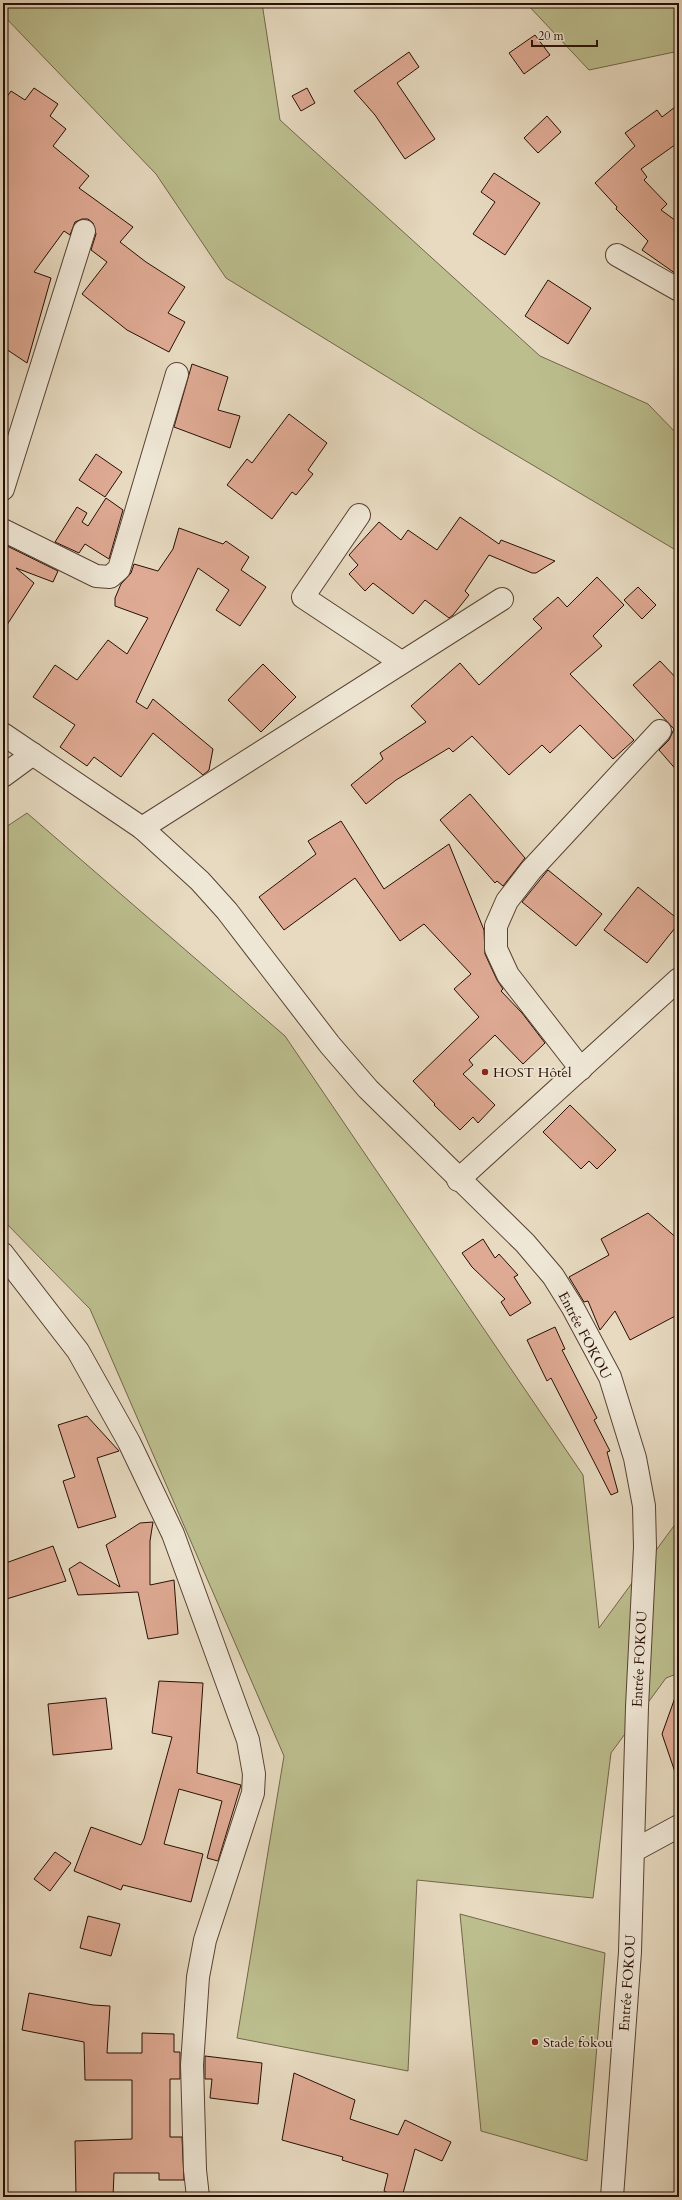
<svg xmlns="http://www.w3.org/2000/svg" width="682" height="2200" viewBox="0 0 682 2200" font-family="Cardo,serif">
<rect width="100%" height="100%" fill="#e7dac0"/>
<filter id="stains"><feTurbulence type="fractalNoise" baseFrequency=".005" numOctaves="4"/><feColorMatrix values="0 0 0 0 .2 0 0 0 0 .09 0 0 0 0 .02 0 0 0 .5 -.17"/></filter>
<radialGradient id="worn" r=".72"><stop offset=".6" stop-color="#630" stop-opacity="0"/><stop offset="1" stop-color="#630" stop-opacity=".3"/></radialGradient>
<g fill="#bcbe8e" stroke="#726649">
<path d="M 3,3 L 262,3 L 280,120 L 540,356 L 648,404 L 679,436 L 679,552 L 477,432 L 226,278 L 156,174 L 3,15 Z"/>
<path d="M 526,3 L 679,3 L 679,51 L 589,70 Z"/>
<path d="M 27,813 L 285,1036 L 583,1475 L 599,1628 L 679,1519 L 679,1673 L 666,1678 L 611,1753 L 593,1898 L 417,1880 L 408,2071 L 237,2038 L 284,1756 L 90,1309 L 3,1220 L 3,829 Z"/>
<path d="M 460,1914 L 605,1953 L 587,2161 L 481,2131 Z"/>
</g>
<g fill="#dfaa94" stroke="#270f04">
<path d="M 535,35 L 550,55 L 524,74 L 509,53 Z"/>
<path d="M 409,52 L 419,67 L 397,83 L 435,139 L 405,159 L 375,115 L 354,91 Z"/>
<path d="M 34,88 L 58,104 L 50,116 L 66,129 L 53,146 L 89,176 L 79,188 L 133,227 L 120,242 L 146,262 L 185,287 L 168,313 L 185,322 L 169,352 L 127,330 L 82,294 L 107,262 L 91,250 L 96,234 L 93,223 L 88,219 L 82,219 L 75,222 L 70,235 L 64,231 L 34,272 L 51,278 L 27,363 L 3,347 L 3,102 L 11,91 L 25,100 Z"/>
<path d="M 307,88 L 315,103 L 301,111 L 292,96 Z"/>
<path d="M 679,104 L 679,142 L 641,169 L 647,177 L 644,180 L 667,204 L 661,210 L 679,223 L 679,276 L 642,250 L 648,241 L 616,209 L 617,207 L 595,183 L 635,146 L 625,133 L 657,110 L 662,117 Z"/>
<path d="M 547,116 L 561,132 L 538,153 L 524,138 Z"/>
<path d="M 494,173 L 540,203 L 505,255 L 473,234 L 495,202 L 481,192 Z"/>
<path d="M 548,280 L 591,308 L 568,344 L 525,316 Z"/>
<path d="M 192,364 L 228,377 L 218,410 L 240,416 L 230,448 L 174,427 Z"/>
<path d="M 289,414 L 327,443 L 308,470 L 313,474 L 296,495 L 292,492 L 272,519 L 227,485 L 247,459 L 252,463 Z"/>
<path d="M 96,454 L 122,472 L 105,497 L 79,480 Z"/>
<path d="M 106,498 L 123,510 L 109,559 L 85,544 L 79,553 L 55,542 L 77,507 L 87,513 L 82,522 L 88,526 Z"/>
<path d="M 460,517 L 499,544 L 501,540 L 555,561 L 536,573 L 532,573 L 489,555 L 465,591 L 469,595 L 453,615 L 449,618 L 425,600 L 413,614 L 373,583 L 365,591 L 349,574 L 358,565 L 349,555 L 379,522 L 401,540 L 408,530 L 437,550 Z"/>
<path d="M 179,528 L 223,544 L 226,541 L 249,557 L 241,570 L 266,587 L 240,626 L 216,610 L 229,590 L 198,568 L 136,702 L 147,709 L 153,699 L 213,749 L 209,770 L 203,775 L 153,733 L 121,777 L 94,757 L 87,766 L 60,747 L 75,725 L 33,697 L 55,665 L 77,680 L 108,640 L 127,654 L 148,618 L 115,606 L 115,598 L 121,584 L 131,573 L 134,564 L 158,571 L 173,549 Z"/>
<path d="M 3,544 L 58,571 L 53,582 L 16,568 L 34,583 L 3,631 Z"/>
<path d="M 597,577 L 624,605 L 593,636 L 602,646 L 570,674 L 634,740 L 613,759 L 580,725 L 550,753 L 542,745 L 509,775 L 472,736 L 453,752 L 449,748 L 396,780 L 366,804 L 351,785 L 383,759 L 380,753 L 426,722 L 411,706 L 460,663 L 479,685 L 542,628 L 533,619 L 558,597 L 567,607 Z"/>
<path d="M 638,587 L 656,605 L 642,619 L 624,600 Z"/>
<path d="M 660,661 L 679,681 L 679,773 L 659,750 L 669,740 L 674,729 L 633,685 Z"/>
<path d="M 263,664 L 296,697 L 261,732 L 228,700 Z"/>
<path d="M 470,794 L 525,858 L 503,886 L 497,881 L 495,883 L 440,820 Z"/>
<path d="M 341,821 L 384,889 L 449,844 L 484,930 L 485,954 L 497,980 L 503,989 L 501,991 L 522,1013 L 545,1043 L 523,1064 L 495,1035 L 469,1060 L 473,1065 L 463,1074 L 495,1105 L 478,1123 L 473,1117 L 460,1130 L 434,1105 L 435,1104 L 413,1081 L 479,1017 L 454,989 L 471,974 L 424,924 L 400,941 L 355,878 L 284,930 L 259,897 L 316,854 L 308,841 Z"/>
<path d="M 548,870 L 602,914 L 576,946 L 522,902 Z"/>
<path d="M 638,887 L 679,920 L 679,923 L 647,963 L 604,930 Z"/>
<path d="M 570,1105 L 616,1150 L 597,1169 L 589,1161 L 581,1169 L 543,1132 Z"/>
<path d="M 648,1213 L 679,1240 L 679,1314 L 630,1340 L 615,1311 L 600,1330 L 588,1301 L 584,1302 L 569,1277 L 609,1255 L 601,1239 Z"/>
<path d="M 483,1239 L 495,1258 L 499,1254 L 518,1275 L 514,1277 L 531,1303 L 510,1316 L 501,1302 L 505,1299 L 472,1267 L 462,1253 Z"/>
<path d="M 555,1327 L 565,1349 L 562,1350 L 597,1418 L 594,1420 L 610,1451 L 607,1452 L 618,1492 L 611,1495 L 551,1378 L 547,1381 L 527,1340 Z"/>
<path d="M 87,1416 L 119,1451 L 97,1458 L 116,1517 L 78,1528 L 63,1481 L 75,1477 L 58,1425 Z"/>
<path d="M 153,1522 L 150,1541 L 150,1585 L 174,1580 L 178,1634 L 148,1639 L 138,1592 L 78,1595 L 69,1569 L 80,1562 L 120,1587 L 106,1545 L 140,1523 Z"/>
<path d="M 53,1546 L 66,1581 L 3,1600 L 3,1564 Z"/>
<path d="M 159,1681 L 203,1683 L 197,1773 L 241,1785 L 218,1861 L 207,1858 L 222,1801 L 179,1789 L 164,1844 L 203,1854 L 191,1902 L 123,1885 L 121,1890 L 74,1871 L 91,1827 L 141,1845 L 144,1839 L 172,1737 L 152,1733 Z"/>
<path d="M 677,1692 L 679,1693 L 679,1775 L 676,1775 L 662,1734 Z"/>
<path d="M 106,1698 L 112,1749 L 53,1755 L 48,1704 Z"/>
<path d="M 55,1852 L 71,1863 L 50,1891 L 34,1879 Z"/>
<path d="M 88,1916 L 120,1924 L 111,1956 L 80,1948 Z"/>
<path d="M 29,1993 L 93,2005 L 110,2006 L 107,2053 L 142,2053 L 142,2033 L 174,2034 L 174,2052 L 180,2052 L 180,2079 L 170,2079 L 170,2137 L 182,2137 L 184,2180 L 159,2180 L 159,2173 L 114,2173 L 113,2197 L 76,2197 L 75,2141 L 132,2139 L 132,2080 L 85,2080 L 84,2042 L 22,2030 Z"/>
<path d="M 205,2056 L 262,2063 L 258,2104 L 210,2098 L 212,2079 L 205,2079 Z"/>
<path d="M 294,2073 L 355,2100 L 350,2119 L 398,2135 L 405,2120 L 451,2142 L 442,2161 L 415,2149 L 402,2197 L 396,2197 L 384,2191 L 388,2174 L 342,2160 L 343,2157 L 282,2140 Z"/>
</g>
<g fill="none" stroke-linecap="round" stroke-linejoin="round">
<g stroke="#574233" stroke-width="24">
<g id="minor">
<path d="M 617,255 L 679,290"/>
<path d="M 3,489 L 84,231"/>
<path d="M 359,515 L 303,597 L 401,662"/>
<path d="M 3,530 L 96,576 L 110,577 L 119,569 L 177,374"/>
<path d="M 3,734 L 142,828 L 200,881 L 227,911 L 330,1045 L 368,1089 L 525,1243 L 553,1276 L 573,1308 L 610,1377 L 635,1458 L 644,1506 L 645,1547 L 637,1707 L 630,1952 L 612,2197"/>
<path d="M 3,776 L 33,754"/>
<path d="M 142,828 L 502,599"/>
<path d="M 581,1069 L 508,975 L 496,949 L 496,926 L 507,901 L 531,870 L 660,731"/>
<path d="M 458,1180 L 679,979"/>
<path d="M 3,1254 L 78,1351 L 129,1442 L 173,1534 L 248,1740 L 254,1774 L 253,1793 L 205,1940 L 198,1977 L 192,2065 L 195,2170 L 198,2197"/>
<path d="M 633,1851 L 679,1826"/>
</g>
</g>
<use href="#minor" stroke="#efe7d6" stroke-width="22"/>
</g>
<g fill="#8f2418" stroke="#efe7d6" stroke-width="1.5">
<circle cx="485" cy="1072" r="4"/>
<circle cx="535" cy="2042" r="4"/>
</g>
<g text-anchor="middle" stroke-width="3" stroke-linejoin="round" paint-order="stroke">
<g font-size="14" fill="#270f04" stroke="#efe7d6" text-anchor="start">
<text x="493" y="1077">HOST Hôtel</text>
<text x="543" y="2047">Stade fokou</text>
</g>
<g font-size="14" fill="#270f04" stroke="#efe7d6">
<text transform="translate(585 1335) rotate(62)" y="5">Entrée FOKOU</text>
<text transform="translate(639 1659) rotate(-87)" y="5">Entrée FOKOU</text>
<text transform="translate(627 1983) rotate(-86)" y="5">Entrée FOKOU</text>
</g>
</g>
<rect width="682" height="2200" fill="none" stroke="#e7dac0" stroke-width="16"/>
<rect x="4" y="4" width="674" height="2192" fill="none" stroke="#270f04" stroke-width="2"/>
<rect x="8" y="8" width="666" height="2184" fill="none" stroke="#270f04"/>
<path d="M532 40v6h65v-6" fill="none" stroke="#270f04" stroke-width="2"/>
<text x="538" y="40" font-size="12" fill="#270f04" stroke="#efe7d6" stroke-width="3" paint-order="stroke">20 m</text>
<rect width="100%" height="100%" filter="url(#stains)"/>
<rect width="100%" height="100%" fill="url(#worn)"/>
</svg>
